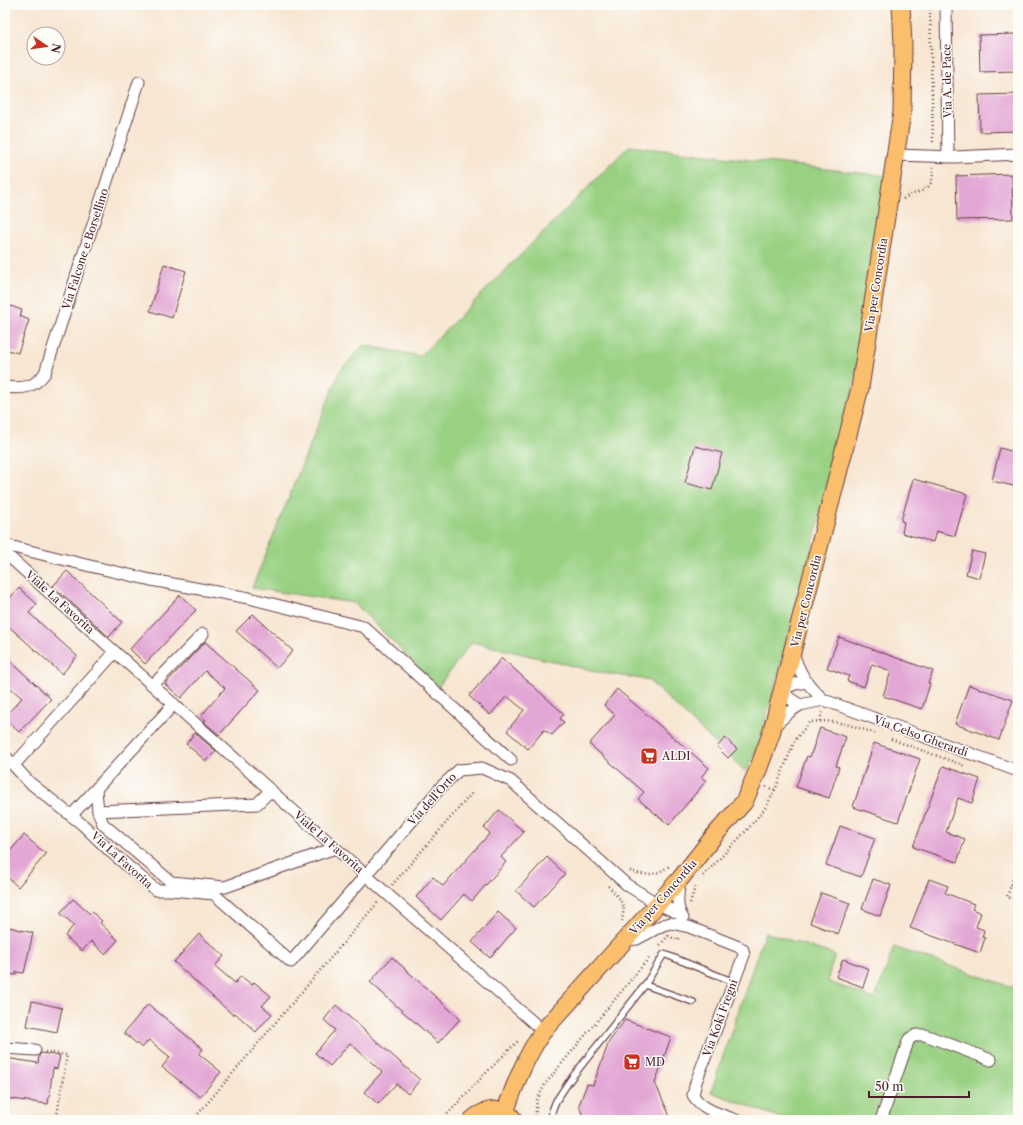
<svg xmlns="http://www.w3.org/2000/svg" width="1023" height="1125" viewBox="0 0 1023 1125" font-family="'Libre Caslon Text',serif">
<rect width="100%" height="100%" fill="#fdfcf7"/>
<filter id="ink" filterUnits="userSpaceOnUse"><feTurbulence type="fractalNoise" baseFrequency=".025" numOctaves="2"/><feDisplacementMap in="SourceGraphic" scale="8" xChannelSelector="R" yChannelSelector="G"/><feConvolveMatrix kernelMatrix="1 2 1 2 8 2 1 2 1" color-interpolation-filters="sRGB"/></filter>
<filter id="wash" filterUnits="userSpaceOnUse"><feTurbulence type="fractalNoise" baseFrequency=".012" numOctaves="4" result="noise"/><feDisplacementMap in="SourceGraphic" scale="16" xChannelSelector="R" yChannelSelector="G"/><feGaussianBlur stdDeviation="0.9" result="paint"/><feColorMatrix in="noise" values="0 0 0 0 0 0 0 0 0 0 0 0 0 0 0 0 0 1.4 0 .05"/><feComposite in="paint" operator="in"/></filter>
<g filter="url(#wash)">
<rect width="100%" height="100%" fill="#f7e6d2"/>
<g fill="#99d183" stroke="#727857">
<path d="M 629,146 L 887,176 L 852,394 L 795,613 L 757,750 L 746,772 L 648,680 L 597,672 L 472,642 L 438,687 L 354,603 L 252,588 L 340,371 L 363,345 L 420,356 Z"/>
<path d="M 765,932 L 835,955 L 827,981 L 875,999 L 894,947 L 1018,989 L 1018,1120 L 786,1120 L 711,1092 Z"/>
</g>
<g id="blocks">
<g fill="#e3a7d5">
<path d="M 1018,34 L 1018,71 L 980,72 L 979,35 Z"/>
<path d="M 1018,94 L 1018,131 L 980,132 L 979,95 Z"/>
<path d="M 1012,174 L 1013,219 L 957,220 L 956,176 Z"/>
<path d="M 164,264 L 186,271 L 172,318 L 150,311 Z"/>
<path d="M 5,304 L 22,310 L 20,316 L 29,320 L 18,353 L 5,349 Z"/>
<path d="M 695,446 L 722,453 L 712,490 L 685,483 Z"/>
<path d="M 1000,448 L 1018,453 L 1018,487 L 992,481 Z"/>
<path d="M 913,479 L 967,494 L 955,536 L 936,531 L 933,542 L 902,533 L 904,522 L 901,521 Z"/>
<path d="M 972,551 L 985,554 L 979,578 L 966,574 Z"/>
<path d="M 67,571 L 122,622 L 109,637 L 53,586 Z"/>
<path d="M 19,588 L 37,604 L 29,613 L 77,656 L 62,674 L 5,623 L 5,593 L 10,598 Z"/>
<path d="M 180,595 L 196,610 L 145,664 L 130,649 Z"/>
<path d="M 253,614 L 293,651 L 277,668 L 236,631 Z"/>
<path d="M 839,637 L 933,671 L 928,683 L 930,684 L 922,709 L 883,696 L 891,671 L 872,664 L 864,687 L 847,681 L 849,676 L 827,668 Z"/>
<path d="M 205,642 L 260,690 L 219,735 L 204,722 L 206,720 L 201,716 L 225,688 L 205,671 L 181,698 L 165,684 Z"/>
<path d="M 5,656 L 51,699 L 19,732 L 5,719 L 5,716 L 22,698 L 5,683 Z"/>
<path d="M 502,658 L 564,714 L 560,719 L 564,722 L 552,735 L 544,730 L 528,749 L 507,731 L 524,710 L 507,696 L 490,715 L 469,696 Z"/>
<path d="M 969,685 L 1013,700 L 999,740 L 955,724 Z"/>
<path d="M 617,689 L 709,768 L 701,777 L 706,781 L 669,825 L 638,799 L 644,792 L 589,744 L 615,715 L 604,705 Z"/>
<path d="M 820,728 L 846,737 L 836,766 L 839,767 L 829,798 L 796,787 L 807,756 L 810,757 Z"/>
<path d="M 195,733 L 216,751 L 206,761 L 186,744 Z"/>
<path d="M 725,738 L 737,749 L 728,758 L 717,747 Z"/>
<path d="M 874,743 L 920,759 L 898,822 L 853,807 Z"/>
<path d="M 943,766 L 980,779 L 972,803 L 958,798 L 946,832 L 965,839 L 957,862 L 913,847 Z"/>
<path d="M 499,810 L 524,832 L 501,857 L 506,862 L 472,901 L 464,894 L 441,920 L 416,897 L 433,877 L 443,886 L 490,833 L 484,828 Z"/>
<path d="M 840,826 L 875,838 L 861,877 L 826,865 Z"/>
<path d="M 24,835 L 46,854 L 18,887 L 5,875 L 5,857 Z"/>
<path d="M 547,857 L 565,874 L 534,907 L 516,891 Z"/>
<path d="M 873,879 L 891,885 L 880,916 L 862,909 Z"/>
<path d="M 929,879 L 948,886 L 945,893 L 974,904 L 972,909 L 981,913 L 976,927 L 984,930 L 982,937 L 985,938 L 980,953 L 910,928 Z"/>
<path d="M 821,893 L 850,903 L 838,934 L 810,923 Z"/>
<path d="M 73,899 L 90,914 L 92,912 L 102,921 L 100,923 L 118,940 L 105,954 L 91,941 L 82,951 L 65,936 L 74,925 L 60,913 Z"/>
<path d="M 498,912 L 516,928 L 490,958 L 472,942 Z"/>
<path d="M 5,926 L 33,933 L 24,973 L 16,972 L 16,975 L 5,974 Z"/>
<path d="M 199,934 L 224,956 L 215,966 L 235,983 L 241,976 L 252,985 L 254,982 L 271,996 L 262,1006 L 272,1014 L 256,1032 L 235,1013 L 233,1015 L 174,962 Z"/>
<path d="M 392,957 L 460,1019 L 438,1043 L 370,982 Z"/>
<path d="M 843,959 L 869,969 L 863,987 L 836,977 Z"/>
<path d="M 32,1001 L 62,1008 L 57,1032 L 27,1026 Z"/>
<path d="M 148,1004 L 203,1049 L 199,1054 L 221,1072 L 200,1097 L 162,1067 L 170,1057 L 149,1040 L 142,1048 L 124,1033 Z"/>
<path d="M 336,1005 L 420,1080 L 408,1094 L 396,1084 L 378,1104 L 364,1092 L 382,1072 L 350,1043 L 330,1066 L 315,1053 L 335,1030 L 324,1020 Z"/>
<path d="M 625,1020 L 671,1037 L 655,1083 L 669,1114 L 666,1120 L 584,1120 L 579,1105 L 587,1084 L 593,1085 L 609,1042 Z"/>
<path d="M 41,1053 L 60,1056 L 57,1069 L 53,1068 L 48,1104 L 5,1098 L 5,1058 L 38,1063 L 39,1056 Z"/>
</g>
</g>
</g>
<g filter="url(#ink)">
<use href="#blocks" fill-opacity="0" stroke="#643d44" stroke-width="1"/>
<g fill="none" stroke-linecap="round" stroke-linejoin="round">
<g stroke="#643d44" stroke-width="8">
<g id="service">
<path d="M 645,985 L 693,1002"/>
<path d="M 552,1120 L 552,1111 L 556,1101 L 570,1080 L 645,985 L 664,954 L 734,982"/>
</g>
</g>
<g stroke="#643d44" stroke-width="13">
<g id="minor">
<path d="M 946,5 L 948,157"/>
<path d="M 896,155 L 955,157 L 1018,154"/>
<path d="M 5,387 C 23,389 34,388 45,373 L 139,82"/>
<path d="M 5,545 L 90,566 L 151,580 L 249,598 L 364,627 L 511,760"/>
<path d="M 5,553 L 115,652"/>
<path d="M 793,652 C 799,673 807,685 824,700 L 1018,771"/>
<path d="M 153,685 L 203,634"/>
<path d="M 800,705 L 789,698 L 783,689 L 795,684 L 807,682"/>
<path d="M 774,726 L 791,711 L 800,705 L 824,700"/>
<path d="M 5,756 L 29,782 L 83,825 L 111,852 L 156,890 L 171,890 L 214,894 L 291,962 L 442,786 L 459,770 L 482,768 L 511,781 L 627,885 L 658,904 L 680,914"/>
<path d="M 14,765 L 115,652 L 386,893 L 543,1031"/>
<path d="M 96,790 L 98,811 L 257,804 L 271,790"/>
<path d="M 98,811 L 103,824 L 171,882 L 225,887 L 335,848"/>
<path d="M 71,816 L 174,704"/>
<path d="M 680,881 C 678,894 675,906 683,918"/>
<path d="M 626,940 L 637,939 L 663,925 L 671,923 L 689,927 L 739,947 L 743,950 L 744,955 L 696,1082 L 693,1095 C 702,1110 720,1114 736,1120"/>
<path d="M 5,1048 L 35,1050"/>
<path d="M 881,1120 L 909,1039 L 916,1035 L 925,1035 L 991,1060"/>
</g>
</g>
<g stroke="#643d44" stroke-width="19">
<g id="primary">
<path d="M 505,1112 C 516,1082 525,1058 543,1031 L 680,879 L 714,836 L 744,802 L 758,770 L 771,734 L 860,388 L 902,112 L 903,44 L 901,5"/>
<path d="M 472,1120 C 484,1109 503,1105 514,1120"/>
</g>
</g>
<g stroke="#643d44" stroke-width="2.5" stroke-dasharray="1 3" stroke-linecap="butt">
<path d="M 930,5 L 933,144"/>
<path d="M 903,199 C 920,188 934,195 933,167"/>
<path d="M 820,721 L 822,712"/>
<path d="M 891,739 L 965,766"/>
<path d="M 766,787 L 775,790"/>
<path d="M 1018,865 L 1007,897 L 1018,901"/>
<path d="M 630,871 C 648,877 656,875 671,865"/>
<path d="M 703,876 L 747,830 L 766,807 L 775,790 L 795,740 L 810,722 C 835,719 853,726 877,734"/>
<path d="M 392,885 L 473,792"/>
<path d="M 608,886 L 619,898 L 624,907 L 622,921"/>
<path d="M 690,903 L 696,884"/>
<path d="M 660,945 L 668,936 L 678,940 L 680,936"/>
<path d="M 45,1052 L 67,1055 L 57,1115 L 118,1120"/>
<path d="M 193,1120 L 379,901"/>
<path d="M 442,1120 L 484,1075 L 518,1041"/>
<path d="M 535,1120 L 537,1100 L 545,1084 L 649,958"/>
</g>
<use href="#service" stroke="#fff" stroke-width="5.5"/>
<use href="#minor" stroke="#fff" stroke-width="11"/>
<use href="#primary" stroke="#fabe6d" stroke-width="17"/>
</g>
</g>
<defs>
<g id="supermarket-square" transform="scale(0.9)"><rect x="-9" y="-9" width="18" height="18" rx="4" fill="#c8321e" stroke="#fdfcf7"/><path d="M-6-5.5h2.5l.6 2H6L4.5 2H-2.5L-4.4-4H-6ZM-1.5 3.2a1.3 1.3 0 1 0 .1 0ZM3 3.2a1.3 1.3 0 1 0 .1 0Z" fill="#fff"/></g>
</defs>
<g fill-rule="evenodd">
<use href="#supermarket-square" x="649" y="756"/>
<use href="#supermarket-square" x="632" y="1062"/>
</g>
<g text-anchor="middle" stroke-width="3" stroke-linejoin="round" paint-order="stroke">
<g font-size="11" fill="#4a1f2b" stroke="#fdfcf7">
<text transform="translate(947 81) rotate(-91)" y="4">Via A. de Pace</text>
<text transform="translate(85 249) rotate(-72)" y="4">Via Falcone e Borsellino</text>
<text transform="translate(876 285) rotate(-81)" y="4">Via per Concordia</text>
<text transform="translate(806 601) rotate(-76)" y="4">Via per Concordia</text>
<text transform="translate(60 602) rotate(42)" y="4">Viale La Favorita</text>
<text transform="translate(921 736) rotate(20)" y="4">Via Celso Gherardi</text>
<text transform="translate(432 799) rotate(-48)" y="4">Via dell'Orto</text>
<text transform="translate(329 842) rotate(41)" y="4">Viale La Favorita</text>
<text transform="translate(122 860) rotate(42)" y="4">Via La Favorita</text>
<text transform="translate(663 897) rotate(-49)" y="4">Via per Concordia</text>
<text transform="translate(720 1018) rotate(-70)" y="4">Via Koki Fregni</text>
</g>
<g font-size="11" fill="#4a1f2b" stroke="#fdfcf7" text-anchor="start">
<text x="662" y="760">ALDI</text>
<text x="645" y="1066">MD</text>
</g>
</g>
<rect width="1023" height="1125" fill="none" stroke="#fdfcf7" stroke-width="20"/>
<g transform="translate(46 46) rotate(103)"><circle r="19" fill="#fdfcf7" stroke="#b5a4a5"/>
<path d="M0-3L7 15L0 10L-7 15Z" fill="#c8321e"/>
<text y="-6" font-size="11" font-weight="bold" text-anchor="middle" fill="#4a1f2b">N</text>
</g>
<path d="M869 1091v6h100v-6" fill="none" stroke="#4a1f2b" stroke-width="2"/>
<text x="875" y="1091" font-size="12" fill="#4a1f2b" stroke="#fdfcf7" stroke-width="3" paint-order="stroke">50 m</text>
</svg>
